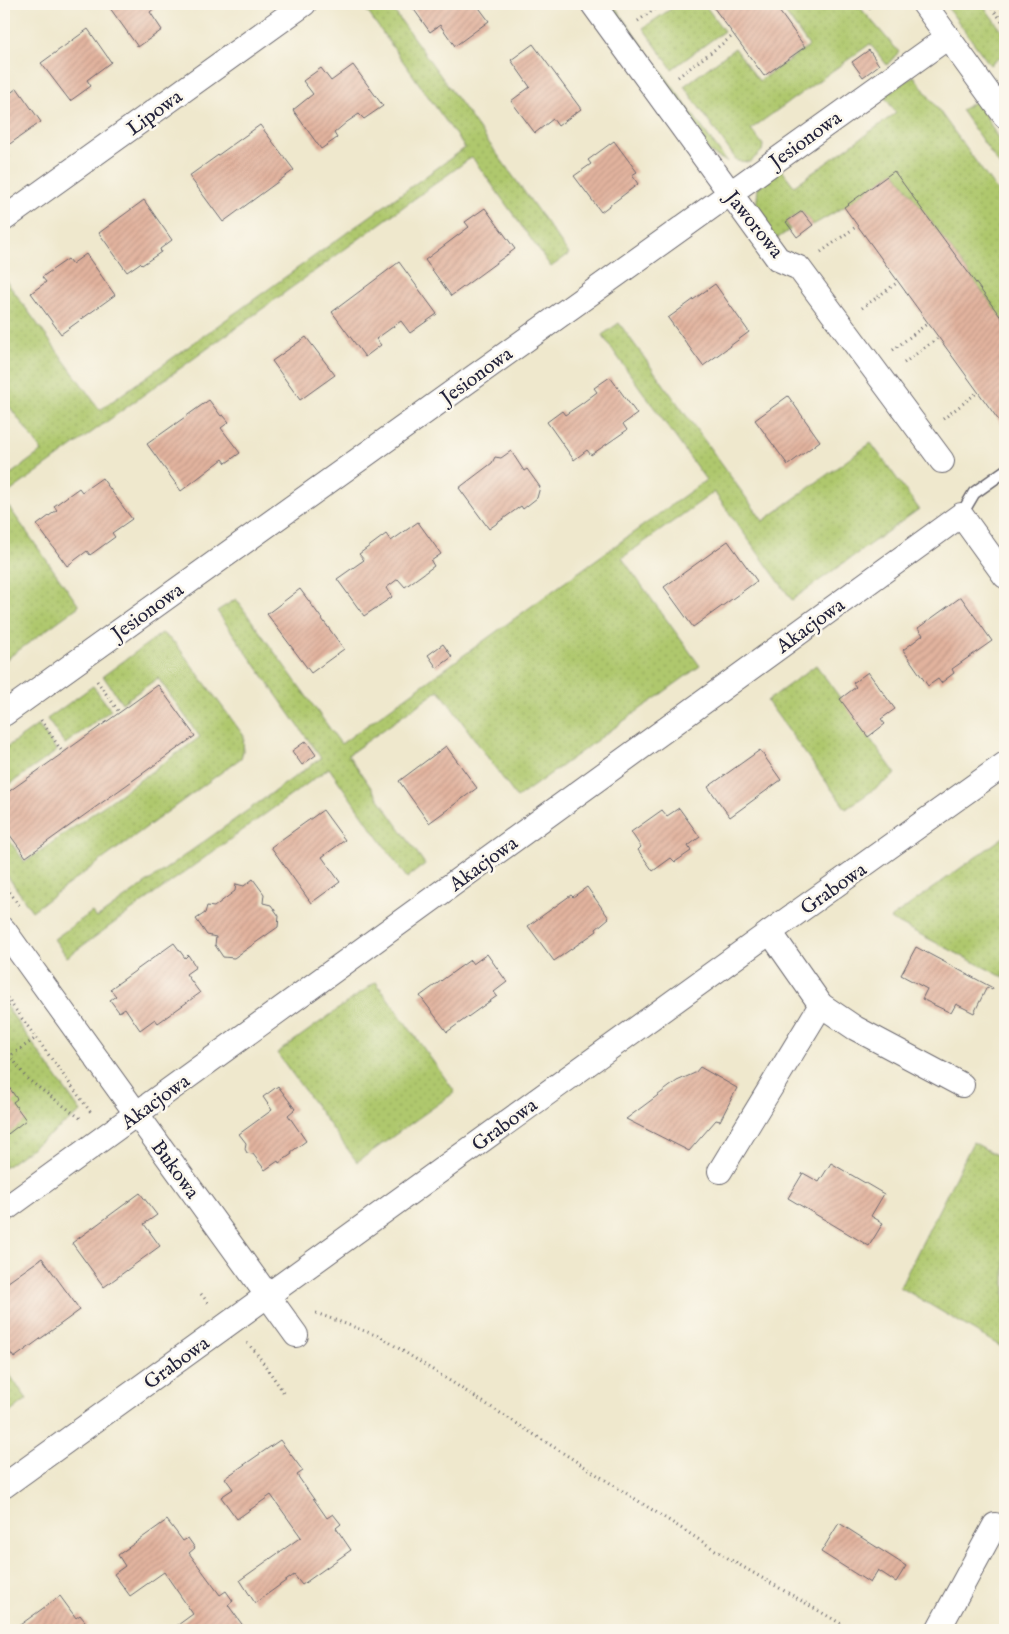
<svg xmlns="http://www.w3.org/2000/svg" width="1009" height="1634" viewBox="0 0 1009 1634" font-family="'IM FELL English',serif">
<defs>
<pattern id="grass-dots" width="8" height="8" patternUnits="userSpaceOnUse" patternTransform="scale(1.25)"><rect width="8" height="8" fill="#afc86d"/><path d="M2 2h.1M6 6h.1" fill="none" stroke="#96ac5f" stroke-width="1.8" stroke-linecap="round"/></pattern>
<pattern id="building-hatch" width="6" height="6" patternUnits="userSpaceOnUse" patternTransform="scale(1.25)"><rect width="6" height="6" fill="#e2b39e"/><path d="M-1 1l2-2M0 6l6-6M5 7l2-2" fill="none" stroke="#c29a89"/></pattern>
</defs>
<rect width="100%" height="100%" fill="#fbf7ec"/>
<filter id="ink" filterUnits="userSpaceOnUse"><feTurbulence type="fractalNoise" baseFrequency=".02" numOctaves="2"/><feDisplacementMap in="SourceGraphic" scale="10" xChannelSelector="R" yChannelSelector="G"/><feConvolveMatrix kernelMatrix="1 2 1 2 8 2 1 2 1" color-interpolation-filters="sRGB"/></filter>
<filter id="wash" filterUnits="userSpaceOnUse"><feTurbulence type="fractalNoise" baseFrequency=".0096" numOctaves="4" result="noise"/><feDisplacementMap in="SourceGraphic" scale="20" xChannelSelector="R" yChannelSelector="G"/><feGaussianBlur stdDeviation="1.12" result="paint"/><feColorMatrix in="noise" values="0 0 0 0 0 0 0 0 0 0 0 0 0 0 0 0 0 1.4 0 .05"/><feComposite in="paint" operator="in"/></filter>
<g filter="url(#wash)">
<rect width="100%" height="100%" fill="#efe8cd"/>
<g fill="url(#grass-dots)" stroke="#687554">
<path d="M 362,4 L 389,4 L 569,254 L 551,267 L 472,157 L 4,496 L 4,479 L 42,451 L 4,399 L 4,278 L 100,410 L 465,148 Z"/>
<path d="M 604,4 L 613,4 L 727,162 L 710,153 Z"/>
<path d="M 678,4 L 704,4 L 724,31 L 672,69 L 643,28 Z"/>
<path d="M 779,4 L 857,4 L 899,52 L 887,65 L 870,44 L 751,129 L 763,145 L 762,151 L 750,162 L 737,161 L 684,86 L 735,48 L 759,81 L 809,46 Z"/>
<path d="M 945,4 L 982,4 L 1005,35 L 1005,54 L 990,65 Z"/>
<path d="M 914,76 L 1005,202 L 1005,323 L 894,171 L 844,207 L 813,225 L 802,211 L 786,222 L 790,230 L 776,239 L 756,211 L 758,188 L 781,169 L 794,186 L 896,113 L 884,96 Z"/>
<path d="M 976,101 L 986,116 L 1005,152 L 1005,173 L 961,110 Z"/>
<path d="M 619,323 L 763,521 L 871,443 L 919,509 L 792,600 L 714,492 L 622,558 L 700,666 L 517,798 L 439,690 L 348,755 L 425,864 L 407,878 L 329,768 L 67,957 L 54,939 L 92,912 L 97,918 L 321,758 L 217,611 L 236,599 L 341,744 L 706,480 L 602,335 Z"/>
<path d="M 4,500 L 79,606 L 4,661 Z"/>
<path d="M 162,633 L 176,644 L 244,736 L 243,751 L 241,758 L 32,911 L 4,871 L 4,833 L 25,862 L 200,737 L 158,678 L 122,703 L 103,676 Z"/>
<path d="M 816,665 L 896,774 L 846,809 L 767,701 Z"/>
<path d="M 93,686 L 111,710 L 65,744 L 47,719 Z"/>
<path d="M 38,725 L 57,751 L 10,784 L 4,776 L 4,749 Z"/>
<path d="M 1005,836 L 1005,978 L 890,919 Z"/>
<path d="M 376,982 L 455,1092 L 357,1162 L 277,1053 Z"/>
<path d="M 4,1003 L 81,1112 L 4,1168 Z"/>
<path d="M 973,1142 L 1005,1160 L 1005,1349 L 900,1287 Z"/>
<path d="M 4,1367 L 27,1399 L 4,1417 Z"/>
</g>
<g id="blocks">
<g fill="url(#building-hatch)">
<path d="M 107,4 L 154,4 L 156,7 L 150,12 L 162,30 L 138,47 Z"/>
<path d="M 410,4 L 478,4 L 477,5 L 489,21 L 455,46 L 440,25 L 430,32 Z"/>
<path d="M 711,4 L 774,4 L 805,47 L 764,76 Z"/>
<path d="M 88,29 L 111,62 L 87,80 L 91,86 L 70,101 L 41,63 Z"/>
<path d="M 533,44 L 581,109 L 558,126 L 553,119 L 535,133 L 511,101 L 530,87 L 511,60 Z"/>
<path d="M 869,50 L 879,65 L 863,77 L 852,62 Z"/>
<path d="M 353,65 L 383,106 L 364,119 L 359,114 L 347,122 L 334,133 L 337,138 L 321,149 L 293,110 L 313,94 L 303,81 L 321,68 L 331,81 Z"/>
<path d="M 17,88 L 41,122 L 4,148 L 10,157 L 4,161 L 4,98 Z"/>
<path d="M 260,125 L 294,170 L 223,222 L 189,176 Z"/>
<path d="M 614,141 L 637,172 L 632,175 L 638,184 L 601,212 L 574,176 L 591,164 L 588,160 Z"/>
<path d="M 894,171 L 1005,323 L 1005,429 L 844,207 Z"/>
<path d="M 144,200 L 172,240 L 160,249 L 161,252 L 142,265 L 140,263 L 127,272 L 99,233 Z"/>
<path d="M 485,208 L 515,249 L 451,296 L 425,260 L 469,227 L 465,222 Z"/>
<path d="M 802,211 L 813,225 L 797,237 L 786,222 Z"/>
<path d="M 86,254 L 115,295 L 61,334 L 31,293 L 46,282 L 42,277 L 68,259 L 72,264 Z"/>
<path d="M 399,262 L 437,314 L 410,333 L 401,321 L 376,339 L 381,345 L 365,357 L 332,312 Z"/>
<path d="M 715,284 L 749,332 L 703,366 L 668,318 Z"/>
<path d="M 306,337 L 335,375 L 300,400 L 272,361 Z"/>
<path d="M 610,377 L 637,414 L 623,424 L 627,430 L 591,455 L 587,450 L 574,460 L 547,422 L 562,411 L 565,415 L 581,404 L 597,392 L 594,388 Z"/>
<path d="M 788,396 L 820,441 L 788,465 L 755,420 Z"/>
<path d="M 209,400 L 221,416 L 223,415 L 229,422 L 221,428 L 240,453 L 226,463 L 223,459 L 181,491 L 147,444 Z"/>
<path d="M 511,451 L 524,471 L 527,469 L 540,487 L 537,498 L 523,509 L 521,506 L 489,529 L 459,488 L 492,463 L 495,457 L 501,458 Z"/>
<path d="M 102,478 L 132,519 L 112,533 L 115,537 L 90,555 L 87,551 L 67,566 L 37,525 L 57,510 L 54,506 L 79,488 L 82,492 Z"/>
<path d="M 418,522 L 441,554 L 431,561 L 434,566 L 405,587 L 398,579 L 386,588 L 392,597 L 364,616 L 337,579 L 364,560 L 359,554 L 386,534 L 391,541 Z"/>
<path d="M 728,541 L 757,581 L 693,627 L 664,587 Z"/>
<path d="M 300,589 L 344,649 L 311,673 L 267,614 Z"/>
<path d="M 961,597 L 992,641 L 952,669 L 954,673 L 941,683 L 938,679 L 928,686 L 903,650 L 923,635 L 918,628 Z"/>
<path d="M 443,644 L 452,657 L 437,668 L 428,655 Z"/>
<path d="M 868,672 L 895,709 L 881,719 L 885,724 L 868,737 L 840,699 L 856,687 L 853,683 Z"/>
<path d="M 158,685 L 195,736 L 26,857 L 4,827 L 4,795 Z"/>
<path d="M 306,741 L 316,755 L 302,765 L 292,751 Z"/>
<path d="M 446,746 L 477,788 L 429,823 L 399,781 Z"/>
<path d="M 760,750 L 781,780 L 730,817 L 708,787 Z"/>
<path d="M 679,808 L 700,837 L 688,846 L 691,851 L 675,862 L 671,858 L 653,871 L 638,850 L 641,847 L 631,832 L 662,810 L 667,816 Z"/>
<path d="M 323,810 L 345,840 L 322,857 L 340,882 L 311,903 L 271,847 Z"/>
<path d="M 253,879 L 264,894 L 263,903 L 271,905 L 279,916 L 278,927 L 234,958 L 223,957 L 215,945 L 216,937 L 207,935 L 196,919 L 205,913 L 207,906 L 214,907 L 235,891 L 236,884 L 244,886 Z"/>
<path d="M 587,887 L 609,918 L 596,929 L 597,931 L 554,961 L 528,926 L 571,895 L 573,897 Z"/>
<path d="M 174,943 L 185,958 L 188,955 L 196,967 L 186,974 L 200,993 L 158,1023 L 155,1019 L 140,1030 L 125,1008 L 119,1012 L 110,1000 L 116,996 L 110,989 Z"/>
<path d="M 916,947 L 993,988 L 992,990 L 987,987 L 974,1013 L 956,1004 L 951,1013 L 932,1004 L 922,999 L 927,989 L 901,975 Z"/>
<path d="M 487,954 L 507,982 L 494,992 L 497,996 L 447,1032 L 420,996 L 470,960 L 473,964 Z"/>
<path d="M 700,1067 L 737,1088 L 720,1121 L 716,1120 L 689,1151 L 626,1119 L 677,1081 L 695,1073 Z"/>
<path d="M 4,1080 L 17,1099 L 13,1102 L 26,1120 L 4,1137 Z"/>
<path d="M 278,1086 L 295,1109 L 288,1115 L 306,1141 L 291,1152 L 292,1154 L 279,1163 L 278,1161 L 265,1170 L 253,1154 L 247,1153 L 245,1149 L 246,1143 L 239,1134 L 272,1110 L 263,1097 Z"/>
<path d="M 831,1163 L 884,1194 L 871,1216 L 883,1223 L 869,1246 L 788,1198 L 803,1173 L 819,1182 Z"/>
<path d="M 140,1193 L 157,1215 L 144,1224 L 160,1246 L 104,1287 L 72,1243 Z"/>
<path d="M 42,1258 L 80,1310 L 14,1358 L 4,1343 L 4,1285 Z"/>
<path d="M 280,1440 L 303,1471 L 297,1475 L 327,1518 L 333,1514 L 341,1524 L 336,1528 L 351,1550 L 302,1585 L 294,1575 L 255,1603 L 240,1580 L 301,1537 L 271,1495 L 237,1519 L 221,1497 L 233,1489 L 225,1478 Z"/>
<path d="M 167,1520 L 183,1541 L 188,1538 L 195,1548 L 189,1553 L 220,1595 L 226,1591 L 233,1601 L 228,1605 L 244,1627 L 239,1630 L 171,1630 L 193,1614 L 164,1572 L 130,1596 L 114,1574 L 125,1566 L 118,1555 Z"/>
<path d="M 839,1523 L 906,1566 L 896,1582 L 878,1570 L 870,1583 L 821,1552 Z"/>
<path d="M 60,1596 L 76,1618 L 80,1615 L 88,1625 L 83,1630 L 13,1630 Z"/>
</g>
</g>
</g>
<g filter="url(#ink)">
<use href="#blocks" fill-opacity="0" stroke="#6a676e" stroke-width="1"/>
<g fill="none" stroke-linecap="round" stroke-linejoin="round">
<g stroke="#6a676e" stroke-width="14">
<path id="service" d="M 961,515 L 974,493 L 1005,471"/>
</g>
<g stroke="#6a676e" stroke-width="26">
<g id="minor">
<path d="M 593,4 L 778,259 L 799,268 L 942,461"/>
<path d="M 924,4 L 1005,116"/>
<path d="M 4,219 L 304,4"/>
<path d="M 4,714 L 948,37"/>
<path d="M 4,930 L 296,1335"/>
<path d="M 770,932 L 821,1005 L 855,1028 L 962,1085"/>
<path d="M 720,1171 L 821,1005"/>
<path d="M 4,1210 L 961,515 L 1005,576"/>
<path d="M 4,1486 L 770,932 L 1005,764"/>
<path d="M 938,1630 L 995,1525"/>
</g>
</g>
<g stroke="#6a676e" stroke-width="3" stroke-dasharray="1 4" stroke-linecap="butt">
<path d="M 989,4 L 1005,25"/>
<path d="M 869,8 L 875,4"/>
<path d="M 638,21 L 662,4"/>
<path d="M 678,77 L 734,35"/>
<path d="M 821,252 L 857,226"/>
<path d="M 862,308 L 898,282"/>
<path d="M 893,350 L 928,323"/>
<path d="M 904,363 L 939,337"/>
<path d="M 943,419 L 978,392"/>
<path d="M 97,681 L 119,712"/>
<path d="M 41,720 L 63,753"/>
<path d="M 4,788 L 7,793"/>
<path d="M 4,884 L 21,908"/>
<path d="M 4,994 L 92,1114"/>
<path d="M 4,1009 L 11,1004"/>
<path d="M 4,1046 L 26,1078 L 80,1118 L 82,1117"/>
<path d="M 4,1060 L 36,1038"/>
<path d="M 201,1294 L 210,1305"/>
<path d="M 316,1313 L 381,1337 L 731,1560 L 852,1630"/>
<path d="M 247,1343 L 255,1351 L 284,1393"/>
</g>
<use href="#service" stroke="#fff" stroke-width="11"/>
<use href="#minor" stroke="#fff" stroke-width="24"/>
</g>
</g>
<g text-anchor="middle" stroke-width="5" stroke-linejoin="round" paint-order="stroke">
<g font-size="20" fill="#22223b" stroke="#fbf7ec">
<text transform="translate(154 112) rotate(-36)" y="7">Lipowa</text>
<text transform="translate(805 139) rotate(-36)" y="7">Jesionowa</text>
<text transform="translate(755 224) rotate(51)" y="7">Jaworowa</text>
<text transform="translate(476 375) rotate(-36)" y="7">Jesionowa</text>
<text transform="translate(147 611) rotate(-36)" y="7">Jesionowa</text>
<text transform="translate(810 625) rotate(-36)" y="7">Akacjowa</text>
<text transform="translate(483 863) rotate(-36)" y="7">Akacjowa</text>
<text transform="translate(833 888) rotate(-35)" y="7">Grabowa</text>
<text transform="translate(155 1101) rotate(-36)" y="7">Akacjowa</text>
<text transform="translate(504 1124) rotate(-36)" y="7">Grabowa</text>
<text transform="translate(176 1169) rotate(54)" y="7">Bukowa</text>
<text transform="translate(176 1362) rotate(-36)" y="7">Grabowa</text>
</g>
</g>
<rect width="1009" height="1634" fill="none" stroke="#fbf7ec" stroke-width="20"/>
</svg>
